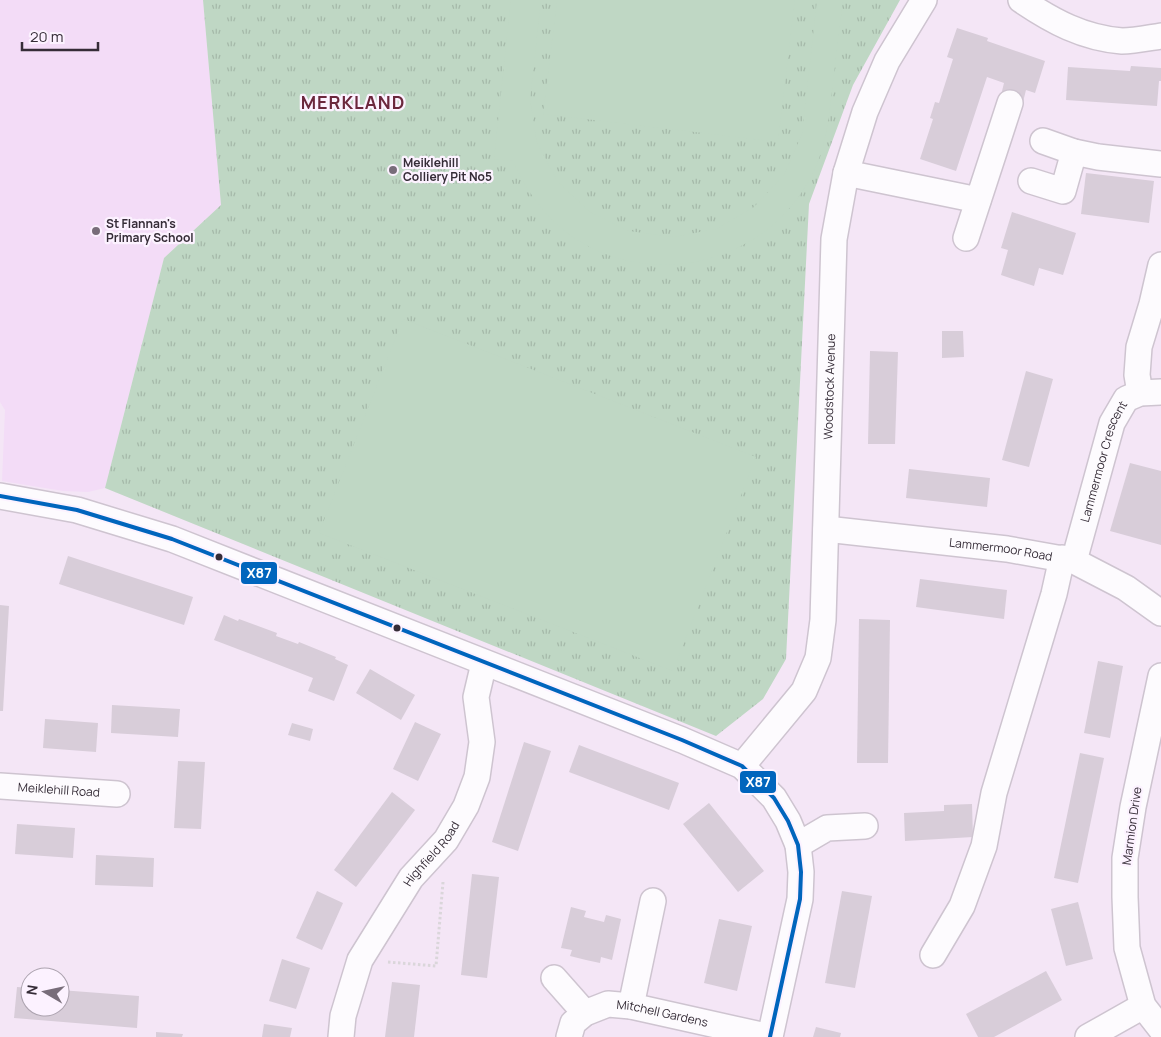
<svg xmlns="http://www.w3.org/2000/svg" width="1161" height="1037" viewBox="0 0 1161 1037" font-family="Manrope,sans-serif">
<defs>
<pattern id="grass-tufts" width="24" height="20" patternUnits="userSpaceOnUse" patternTransform="scale(1.25)"><rect width="24" height="20" fill="#bfd7c4"/><path d="M3 7l-1-3M5 7V3M7 7l1-3M15 17l-1-3M17 17v-4M19 17l1-3" fill="none" stroke="#a5b9a9"/></pattern>
</defs>
<rect width="100%" height="100%" fill="#f4e6f6"/>
<path fill="#f3dcf7" d="M 0,0 L 203,0 L 221,205 L 164,258 L 105,488 L 88,492 L 63,491 L 2,481 L 5,410 L 0,402 Z"/>
<path fill="url(#grass-tufts)" d="M 203,0 L 900,0 L 853,85 L 809,204 L 786,659 L 763,699 L 716,736 L 105,488 L 164,258 L 221,205 Z"/>
<g fill="#bfd7c4">
<path d="M 511,0 L 541,0 L 530,100 L 537,143 L 558,182 L 590,212 L 629,231 L 673,237 L 716,229 L 754,207 L 784,175 L 802,134 L 817,0 L 843,0 C 840,28 836,55 833,83 C 829,118 826,153 807,184 C 759,266 647,290 570,235 C 544,216 526,190 513,161 L 494,159 Z"/>
<path d="M 557,0 L 795,0 L 778,142 L 543,114 Z"/>
<path d="M 403,319 L 756,457 L 673,671 L 319,533 Z"/>
</g>
<g fill="#d8cdd9">
<path d="M 957,28 L 988,38 L 987,41 L 1045,61 L 1035,93 L 1026,90 L 1023,102 L 1001,95 L 1004,83 L 987,77 L 956,171 L 920,159 L 933,119 L 930,118 L 935,102 L 939,103 L 953,59 L 947,57 Z"/>
<path d="M 1131,66 L 1161,68 L 1161,81 L 1159,81 L 1157,106 L 1066,100 L 1068,67 L 1130,71 Z"/>
<path d="M 1086,173 L 1154,181 L 1149,223 L 1081,214 Z"/>
<path d="M 1012,212 L 1076,233 L 1063,275 L 1039,268 L 1034,286 L 1001,275 L 1008,250 L 1001,248 Z"/>
<path d="M 942,331 L 963,331 L 964,357 L 942,358 Z"/>
<path d="M 870,351 L 898,352 L 895,444 L 868,444 Z"/>
<path d="M 1026,371 L 1053,379 L 1029,467 L 1002,460 Z"/>
<path d="M 1130,463 L 1161,471 L 1161,545 L 1110,531 Z"/>
<path d="M 909,469 L 990,478 L 987,507 L 906,498 Z"/>
<path d="M 68,556 L 193,597 L 184,625 L 59,584 Z"/>
<path d="M 920,579 L 1007,590 L 1004,619 L 916,607 Z"/>
<path d="M 0,605 L 9,606 L 3,711 L 0,711 Z"/>
<path d="M 224,615 L 238,621 L 239,619 L 277,633 L 276,636 L 298,644 L 299,642 L 336,657 L 335,659 L 348,665 L 334,701 L 308,691 L 313,678 L 214,640 Z"/>
<path d="M 859,619 L 890,620 L 888,763 L 857,763 Z"/>
<path d="M 1098,661 L 1123,666 L 1110,738 L 1084,733 Z"/>
<path d="M 370,669 L 415,695 L 401,720 L 356,693 Z"/>
<path d="M 112,705 L 180,709 L 178,737 L 111,733 Z"/>
<path d="M 45,719 L 98,723 L 96,752 L 43,748 Z"/>
<path d="M 415,722 L 441,734 L 418,781 L 393,769 Z"/>
<path d="M 292,723 L 313,729 L 310,741 L 288,735 Z"/>
<path d="M 524,742 L 551,751 L 518,851 L 492,842 Z"/>
<path d="M 579,745 L 679,783 L 669,810 L 569,772 Z"/>
<path d="M 1080,753 L 1104,758 L 1078,883 L 1054,878 Z"/>
<path d="M 178,761 L 205,762 L 201,829 L 174,828 Z"/>
<path d="M 392,792 L 415,810 L 356,887 L 334,870 Z"/>
<path d="M 709,803 L 764,871 L 738,892 L 683,824 Z"/>
<path d="M 972,804 L 973,837 L 905,841 L 904,813 L 944,811 L 944,805 Z"/>
<path d="M 17,824 L 75,828 L 73,858 L 15,854 Z"/>
<path d="M 96,855 L 154,858 L 153,887 L 95,885 Z"/>
<path d="M 472,874 L 499,877 L 487,978 L 461,975 Z"/>
<path d="M 317,891 L 343,903 L 322,950 L 296,938 Z"/>
<path d="M 842,891 L 872,896 L 855,988 L 825,983 Z"/>
<path d="M 1078,902 L 1093,959 L 1066,966 L 1051,909 Z"/>
<path d="M 571,907 L 586,911 L 584,917 L 604,922 L 606,915 L 621,919 L 612,960 L 601,957 L 600,963 L 586,960 L 570,956 L 572,950 L 561,948 Z"/>
<path d="M 719,919 L 752,926 L 737,991 L 704,983 Z"/>
<path d="M 282,959 L 310,968 L 296,1009 L 269,1001 Z"/>
<path d="M 1046,971 L 1062,1000 L 994,1037 L 978,1037 L 966,1014 Z"/>
<path d="M 392,982 L 420,985 L 414,1037 L 385,1037 Z"/>
<path d="M 17,987 L 30,988 L 30,1007 L 60,1007 L 60,990 L 139,996 L 137,1028 L 14,1018 Z"/>
<path d="M 264,1024 L 292,1028 L 290,1037 L 262,1037 Z"/>
<path d="M 816,1027 L 841,1033 L 840,1037 L 813,1037 Z"/>
<path d="M 156,1032 L 183,1034 L 182,1037 L 156,1037 Z"/>
</g>
<g fill="none" stroke-linecap="round" stroke-linejoin="round">
<g stroke="#cec4d0" stroke-width="28">
<g id="minor">
<path d="M 1021,0 C 1052,21 1083,38 1122,41 C 1134,41 1148,38 1161,36"/>
<path d="M 1043,141 L 1074,152 L 1098,157 L 1161,164"/>
<path d="M 846,173 L 978,200"/>
<path d="M 1031,181 L 1063,191 L 1074,152"/>
<path d="M 966,238 L 1010,103"/>
<path d="M 1140,393 L 1137,375 L 1139,347 L 1152,304 L 1161,265"/>
<path d="M 0,496 L 77,510 L 172,539 L 682,740 L 742,766 L 774,798 L 788,821 L 798,845 L 801,872 L 800,899 L 770,1037"/>
<path id="s1" d="M 826,529 L 1007,549 L 1074,561 L 1126,588 L 1161,613"/>
<path id="s2" d="M 1074,561 L 1112,423 L 1126,399 L 1140,393 L 1161,392"/>
<path d="M 1161,676 L 1133,807 L 1125,858 L 1125,897 L 1127,948 L 1143,1006 L 1161,1029"/>
<path id="s3" d="M 742,766 L 804,691 L 818,658 L 823,620 L 834,239 L 846,173 L 865,112 L 887,61 L 924,0"/>
<path id="s4" d="M 0,786 L 117,794"/>
<path d="M 798,845 L 827,828 L 865,826"/>
<path d="M 933,955 L 962,906 L 984,846 L 994,793 L 1054,594 L 1062,558"/>
<path d="M 554,978 L 585,1013"/>
<path d="M 631,1006 L 653,901"/>
<path id="s5" d="M 341,1037 L 343,1016 L 360,960 L 411,878 L 446,840 L 466,806 L 477,777 L 482,742 L 476,697 L 484,663"/>
<path id="s6" d="M 569,1037 L 573,1023 L 585,1013 L 608,1004 L 631,1006 L 770,1037"/>
<path d="M 1088,1037 L 1143,1006"/>
</g>
</g>
<path stroke="#dad6da" stroke-width="3" stroke-dasharray="2.5 2.5" stroke-linecap="butt" d="M 388,962 L 436,966 L 443,882"/>
<use href="#minor" stroke="#fdfbfe" stroke-width="25"/>
<g stroke="#fcf2ff" stroke-width="8">
<path id="bus-1" d="M 0,496 L 77,510 L 172,539 L 682,740 L 742,766 L 774,798 L 788,821 L 798,845 L 801,872 L 800,899 L 770,1037"/>
</g>
<use href="#bus-1" stroke="#0065bd" stroke-width="4"/>
</g>
<g fill="#786d7a" stroke="#fcf2ff" stroke-width="2">
<circle cx="393" cy="170" r="5"/>
<circle cx="96" cy="231" r="5"/>
</g>
<g fill="#352c37" stroke="#fcf2ff" stroke-width="2">
<circle cx="219" cy="557" r="4.5"/>
<circle cx="397" cy="628" r="4.5"/>
</g>
<g text-anchor="middle" stroke-width="4.5" stroke-linejoin="round" paint-order="stroke">
<g font-size="12" font-weight="bold" fill="#352c37" stroke="#fcf2ff" text-anchor="start">
<text x="403" y="167">Meiklehill<tspan x="403" dy="14">Colliery Pit No5</tspan></text>
<text x="106" y="228">St Flannan's<tspan x="106" dy="14">Primary School</tspan></text>
</g>
<g font-size="12" fill="#352c37" stroke="#fcf2ff">
<text dy="4" stroke="none"><textPath href="#s3" startOffset="405">Woodstock Avenue</textPath></text>
<text dy="4" stroke="none"><textPath href="#s2" startOffset="104">Lammermoor Crescent</textPath></text>
<text dy="4" stroke="none"><textPath href="#s1" startOffset="176">Lammermoor Road</textPath></text>
<text dy="4" stroke="none"><textPath href="#s4" startOffset="59">Meiklehill Road</textPath></text>
<text transform="translate(1132 826) rotate(-82)" y="4">Marmion Drive</text>
<text dy="4" stroke="none"><textPath href="#s5" startOffset="208">Highfield Road</textPath></text>
<text dy="4" stroke="none"><textPath href="#s6" startOffset="110">Mitchell Gardens</textPath></text>
</g>
<g font-size="18" font-weight="bold" letter-spacing="1" fill="#6b273c" stroke="#fcf2ff">
<text x="353" y="109">MERKLAND</text>
</g>
</g>
<g stroke="#fcf2ff" stroke-width="2">
<rect x="240" y="561" width="38" height="24" rx="5" fill="#0065bd"/>
<rect x="739" y="770" width="38" height="24" rx="5" fill="#0065bd"/>
</g>
<g font-size="14" text-anchor="middle" font-weight="bold" fill="#fff">
<text x="259" y="578">X87</text>
<text x="758" y="787">X87</text>
</g>
<g transform="translate(45 992) rotate(279)"><circle r="24" fill="#fcf2ff" stroke="#aca3af"/>
<path d="M0-4L9 19L0 12L-9 19Z" fill="#786d7a"/>
<text y="-8" font-size="14" font-weight="bold" text-anchor="middle" fill="#352c37">N</text>
</g>
<path d="M22 42v8h76v-8" fill="none" stroke="#352c37" stroke-width="2.5"/>
<text x="30" y="42" font-size="15" fill="#352c37" stroke="#fcf2ff" stroke-width="4" paint-order="stroke">20 m</text>
</svg>
